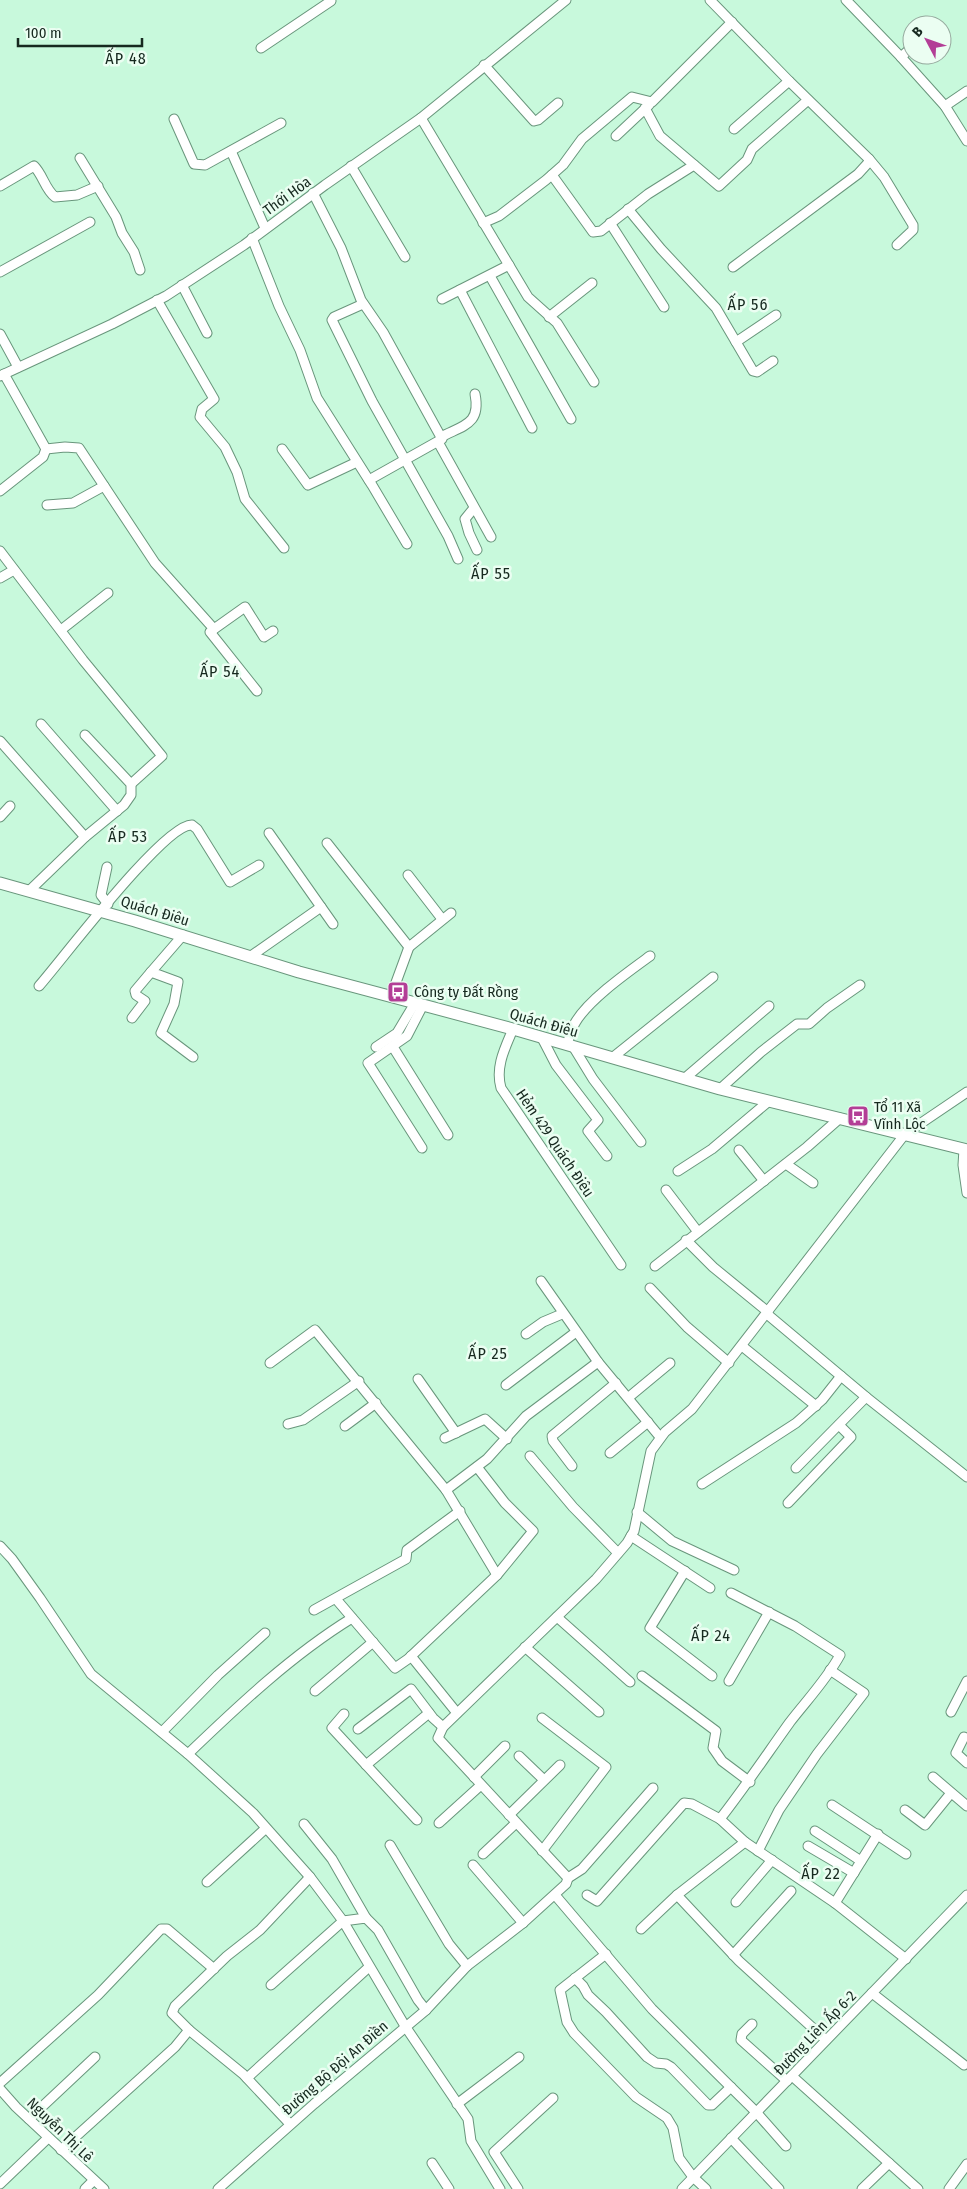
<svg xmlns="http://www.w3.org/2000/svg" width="967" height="2189" viewBox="0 0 967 2189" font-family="'Fira Sans Condensed',sans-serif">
<rect width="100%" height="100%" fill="#c8f9dc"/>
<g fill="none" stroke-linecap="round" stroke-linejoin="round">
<g stroke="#69967c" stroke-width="11">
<g id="minor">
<path d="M 710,0 L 789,81 L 869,159 L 868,163 L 858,174 L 733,267"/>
<path d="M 846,0 L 901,57 L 945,106 L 967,141"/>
<path d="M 261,48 L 331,1 L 330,0"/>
<path d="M 901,57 L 912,47"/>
<path d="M 484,65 L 534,121 L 538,120 L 558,103"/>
<path d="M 945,106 L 967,91"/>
<path d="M 645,108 L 660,136 L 719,186 L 747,160 L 752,149 L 808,100"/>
<path d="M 421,118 L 528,297 L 557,323 L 594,382"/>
<path d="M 174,119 L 194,164 L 205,165 L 281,123"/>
<path d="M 734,129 L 789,81"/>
<path d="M 616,136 L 649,105"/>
<path d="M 231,151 L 265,228"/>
<path d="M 80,158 L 116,217 L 122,233 L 134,252 L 140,270"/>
<path d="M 869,159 L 884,177 L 913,225 L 913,230 L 897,245"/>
<path d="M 351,166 L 405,257"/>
<path d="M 552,175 L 593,232 L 601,231 L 648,194 L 694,165"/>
<path d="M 0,186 L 34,166 C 43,175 45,189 55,197 L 77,195 L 98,186"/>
<path d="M 313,193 L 341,248 L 361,300 L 383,332 L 442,439 L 369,480"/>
<path d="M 628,209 L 661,249 L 716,308 L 736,342 L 776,315"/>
<path d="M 483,223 L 499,216 L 546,180 L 563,165 L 582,139 L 632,97 L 652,102 L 732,22"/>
<path d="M 610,223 L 664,307"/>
<path d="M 252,238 L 279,306 L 300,350 L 317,398 L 372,485 L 407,544"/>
<path d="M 0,272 L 90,222"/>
<path d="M 490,276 L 571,419"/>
<path d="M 182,285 L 207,333"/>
<path d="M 460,290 L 532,428"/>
<path d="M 442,299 L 509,265"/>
<path d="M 157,300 L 214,399 L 202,409 L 200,417 L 225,447 L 237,472 L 245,499 L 284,548"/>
<path d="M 363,304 L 334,317 L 332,320 L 372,401 L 448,536 L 458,559"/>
<path d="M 549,317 L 592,283"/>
<path d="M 0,334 L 18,367"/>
<path d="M 736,342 L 753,371 L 757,372 L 773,361"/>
<path d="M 0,376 L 112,324 L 166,296 L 244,245 L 325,185 L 421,118 L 566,0"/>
<path d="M 441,437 C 464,425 481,424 475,394"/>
<path d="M 438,442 L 491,537"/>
<path d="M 46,449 L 65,447 L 79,448 L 155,563 L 214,629 L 210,632 L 257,691"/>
<path d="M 282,449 L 308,485 L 357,462"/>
<path d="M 0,491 L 43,457 L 46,449 L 4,374"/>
<path d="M 47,505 L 73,503 L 104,486"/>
<path d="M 474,508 L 465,519 L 469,533 L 477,550"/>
<path d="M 0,551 L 83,660 L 162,756 L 131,784"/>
<path d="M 0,578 L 14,570"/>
<path d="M 214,629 L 245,607 L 264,637 L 273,631"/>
<path d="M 61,630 L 108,593"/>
<path d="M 41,724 L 117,811"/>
<path d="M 0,741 L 85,837"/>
<path d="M 0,817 L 10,806"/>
<path d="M 269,833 L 333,924"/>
<path d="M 327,843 L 409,947"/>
<path d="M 107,867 L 101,895 L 108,904"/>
<path d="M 408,875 L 442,919"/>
<path d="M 29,891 L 85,837 L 124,805 L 131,795 L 131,784 L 85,735"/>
<path d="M 183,935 L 151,972 L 178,982 L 174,1004 L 161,1033 L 193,1057"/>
<path d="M 251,956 L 321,907"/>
<path d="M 39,986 C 62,960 165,823 192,825 L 197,829 L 230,882 L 259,865"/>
<path d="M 391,996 L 409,947 L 451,913"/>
<path d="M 132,1018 L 145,1001 L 136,995 L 135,991 L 151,972"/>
<path d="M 513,1029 C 505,1048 495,1067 501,1088 L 621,1265"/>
<path d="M 542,1038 L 556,1065 L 598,1120 L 588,1131 L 607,1156"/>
<path d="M 567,1045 C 569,1038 571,1030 575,1023 C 588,1000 628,972 650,956"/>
<path d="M 376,1047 L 397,1033 L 415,1003"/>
<path d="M 393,1047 L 448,1135"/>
<path d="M 574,1048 L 593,1079 L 641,1142"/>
<path d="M 612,1058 L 713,977"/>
<path d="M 684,1079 L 769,1006"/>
<path d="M 720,1089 L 761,1052 L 797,1024 L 809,1024 L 827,1008 L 860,985"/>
<path d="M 422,1148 L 368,1063 L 407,1036 L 423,1005"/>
<path d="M 964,1149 L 963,1165 L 967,1193"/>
<path d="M 739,1150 L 764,1181"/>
<path d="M 786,1164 L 813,1183"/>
<path d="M 678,1171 L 712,1149 L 769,1101"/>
<path d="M 666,1190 L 698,1232"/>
<path d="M 686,1240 L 713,1267 L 768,1312"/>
<path d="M 655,1266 L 807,1147 L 840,1118"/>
<path d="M 541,1281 L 598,1362 L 660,1437"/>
<path d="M 650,1288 L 687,1327 L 729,1363"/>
<path d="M 767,1314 L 866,1397 L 967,1477"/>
<path d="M 526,1334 L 543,1322 L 562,1314"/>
<path d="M 742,1346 L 816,1406"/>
<path d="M 270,1363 L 315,1330 L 446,1490 L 497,1575"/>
<path d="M 418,1379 L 456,1433"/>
<path d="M 506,1385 L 576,1332"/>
<path d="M 629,1397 L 670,1363"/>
<path d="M 288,1424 L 303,1420 L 359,1381"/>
<path d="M 345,1426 L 376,1403"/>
<path d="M 445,1438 L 485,1419 L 507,1439"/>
<path d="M 610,1453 L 648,1422"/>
<path d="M 530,1456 L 573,1507 L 618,1553"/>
<path d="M 572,1466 L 553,1441 L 552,1436 L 616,1383"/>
<path d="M 796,1468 L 866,1397"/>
<path d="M 702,1484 L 796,1423 L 822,1400 L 841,1376"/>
<path d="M 446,1490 L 487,1459 L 526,1416 L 598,1362"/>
<path d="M 788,1503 L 851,1437 L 839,1425"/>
<path d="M 637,1512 L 672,1541 L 734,1570"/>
<path d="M 631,1536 L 710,1588"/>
<path d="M 0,1546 L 12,1559 L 40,1598 L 91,1674 L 188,1754 L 253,1813 L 310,1877 L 343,1921 L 405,2026 L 468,2119 L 471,2141 L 500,2189"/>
<path d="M 685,1571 L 650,1628 L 712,1676"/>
<path d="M 731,1593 L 795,1626 L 840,1655 C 827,1679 807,1700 790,1722 C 767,1754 745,1787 720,1819 L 745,1842"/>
<path d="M 336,1599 L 395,1668 L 408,1659 L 497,1575 L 533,1531 L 505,1503 L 477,1467"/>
<path d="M 314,1610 L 406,1559 L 407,1550 L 460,1511"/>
<path d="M 557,1617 L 630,1682"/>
<path d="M 525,1647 L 599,1712"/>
<path d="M 411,1656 L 457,1713"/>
<path d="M 642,1676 L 716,1731 L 713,1748 L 722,1761 L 750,1782"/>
<path d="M 729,1681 L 769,1612"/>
<path d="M 315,1691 L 373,1642"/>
<path d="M 951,1712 L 967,1681"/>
<path d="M 344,1714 L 332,1728 L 417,1820"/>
<path d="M 542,1718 L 606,1767 L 542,1851"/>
<path d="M 358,1729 L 411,1689 L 433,1718 L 443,1727"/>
<path d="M 162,1732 L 218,1675 L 265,1633"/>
<path d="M 964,1737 L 956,1753 L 967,1763"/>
<path d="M 188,1754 C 239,1705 292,1655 352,1618"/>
<path d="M 519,1756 L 544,1780"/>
<path d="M 366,1765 L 429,1713"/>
<path d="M 474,1777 L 505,1746"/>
<path d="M 933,1777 L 967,1806"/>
<path d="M 832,1805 L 906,1854"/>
<path d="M 905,1810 L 925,1825 L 951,1793"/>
<path d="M 509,1815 L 560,1765"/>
<path d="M 439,1823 L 481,1785"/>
<path d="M 304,1824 L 332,1859 L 366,1918"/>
<path d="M 815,1831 L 861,1861"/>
<path d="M 390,1845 L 449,1944 L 467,1966"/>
<path d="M 808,1846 L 854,1873"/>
<path d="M 758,1851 L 779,1810 L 817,1754 L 864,1693 L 830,1670"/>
<path d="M 483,1854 L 516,1823"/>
<path d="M 473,1865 L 523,1923"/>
<path d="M 568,1878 L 582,1869 L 653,1788"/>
<path d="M 207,1882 L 265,1829"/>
<path d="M 555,1895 L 652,2009 L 756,2112 L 786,2146"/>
<path d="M 587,1895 L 597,1901 L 684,1803 L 692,1804 L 720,1819"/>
<path d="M 677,1895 L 739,1961 L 826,2040"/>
<path d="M 736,1902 L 772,1860"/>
<path d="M 835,1903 L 878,1834"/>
<path d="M 641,1929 L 677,1895 L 745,1842 L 835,1903 L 906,1959"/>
<path d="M 606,1954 L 560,1990 L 567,2022 L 574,2033 L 636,2097 L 667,2118 L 673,2128 L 679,2158 L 693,2177 L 706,2189"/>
<path d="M 733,1955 L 791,1891"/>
<path d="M 575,1978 L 583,1986 L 588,1995 L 606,2012 L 647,2057 L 656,2063 L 666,2064 L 671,2067 L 708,2105 L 712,2105 L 731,2087"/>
<path d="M 271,1985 L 343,1921 L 366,1918 L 378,1930 L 418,2000 L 426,2010"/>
<path d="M 872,1993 L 964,2065"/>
<path d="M 752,2024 L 742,2034 L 741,2040 L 787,2081"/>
<path d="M 189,2030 L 243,2074 L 290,2124"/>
<path d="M 792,2076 L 918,2189"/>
<path d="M 247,2078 L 369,1967"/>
<path d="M 0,2083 L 98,1995 L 161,1929 L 167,1929 L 214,1969"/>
<path d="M 0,2089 L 16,2107 L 104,2189"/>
<path d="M 457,2104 L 519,2057"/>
<path d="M 29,2119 L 95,2057"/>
<path d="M 731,2138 L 779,2189"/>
<path d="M 61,2150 L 175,2047 L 189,2030 L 172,2013 L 175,2006 L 227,1956 L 260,1930 L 310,1877"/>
<path d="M 432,2163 L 449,2189"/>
<path d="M 0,2184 L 48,2138"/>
<path d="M 85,2189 L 93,2181"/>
<path d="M 218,2189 L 314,2104 L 426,2010 L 467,1966 L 523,1923 L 566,1884 L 568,1878 L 438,1738 L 443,1727 L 596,1579 L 627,1543 L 634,1531 L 651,1451 L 665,1432 L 692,1409 L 905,1134 L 967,1092"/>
<path d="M 518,2189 L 494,2152 L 553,2098"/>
<path d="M 682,2189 L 967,1895"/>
<path d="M 862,2189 L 889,2163"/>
<path d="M 949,2189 L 967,2164"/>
</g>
</g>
<g stroke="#69967c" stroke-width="13">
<path id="major" d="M 0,883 L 135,921 L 299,972 L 513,1029 L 720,1089 L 967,1150"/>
</g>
<use href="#minor" stroke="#fff" stroke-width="9"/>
<use href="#major" stroke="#fff" stroke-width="11"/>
</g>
<defs>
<g id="bus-square" transform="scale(1.125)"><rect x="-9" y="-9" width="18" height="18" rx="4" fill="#b33e96" stroke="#ebfef2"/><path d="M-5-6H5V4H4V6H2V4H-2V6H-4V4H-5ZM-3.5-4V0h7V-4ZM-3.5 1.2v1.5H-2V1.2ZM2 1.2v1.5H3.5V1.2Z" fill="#fff"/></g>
</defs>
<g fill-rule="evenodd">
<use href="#bus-square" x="398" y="992"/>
<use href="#bus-square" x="858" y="1116"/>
</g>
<g text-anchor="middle" stroke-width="5" stroke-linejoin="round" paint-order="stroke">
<g font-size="15" fill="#16291f" stroke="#ebfef2">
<text transform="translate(287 196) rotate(-36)" y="5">Thới Hòa</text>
<text transform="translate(155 911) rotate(17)" y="5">Quách Điêu</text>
<text transform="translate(544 1023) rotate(16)" y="5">Quách Điêu</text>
<text transform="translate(555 1143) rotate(56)" y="5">Hẻm 429 Quách Điêu</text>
<text transform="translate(815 2033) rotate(-46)" y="5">Đường Liên Ấp 6-2</text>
<text transform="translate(335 2068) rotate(-41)" y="5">Đường Bộ Đội An Điền</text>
<text transform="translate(60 2130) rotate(44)" y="5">Nguyễn Thị Lê</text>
</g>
<g font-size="15" fill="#16291f" stroke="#ebfef2" text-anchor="start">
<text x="414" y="997">Công ty Đất Rồng</text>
<text x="874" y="1112">Tổ 11 Xã<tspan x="874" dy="17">Vĩnh Lộc</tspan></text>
</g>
<g font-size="16" letter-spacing="1" fill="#16291f" stroke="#ebfef2">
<text x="126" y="64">ẤP 48</text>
<text x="748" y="310">ẤP 56</text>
<text x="491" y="579">ẤP 55</text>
<text x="220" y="677">ẤP 54</text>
<text x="128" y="842">ẤP 53</text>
<text x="488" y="1359">ẤP 25</text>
<text x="711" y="1641">ẤP 24</text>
<text x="821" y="1879">ẤP 22</text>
</g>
</g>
<g transform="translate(927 40) rotate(311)"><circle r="24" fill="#ebfef2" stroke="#96a99e"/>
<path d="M0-4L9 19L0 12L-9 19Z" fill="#b33e96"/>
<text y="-8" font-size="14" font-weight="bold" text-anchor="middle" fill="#16291f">B</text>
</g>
<path d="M18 38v8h124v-8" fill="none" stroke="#16291f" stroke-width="2.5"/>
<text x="25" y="38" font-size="15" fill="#16291f" stroke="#ebfef2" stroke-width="4" paint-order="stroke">100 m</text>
</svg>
